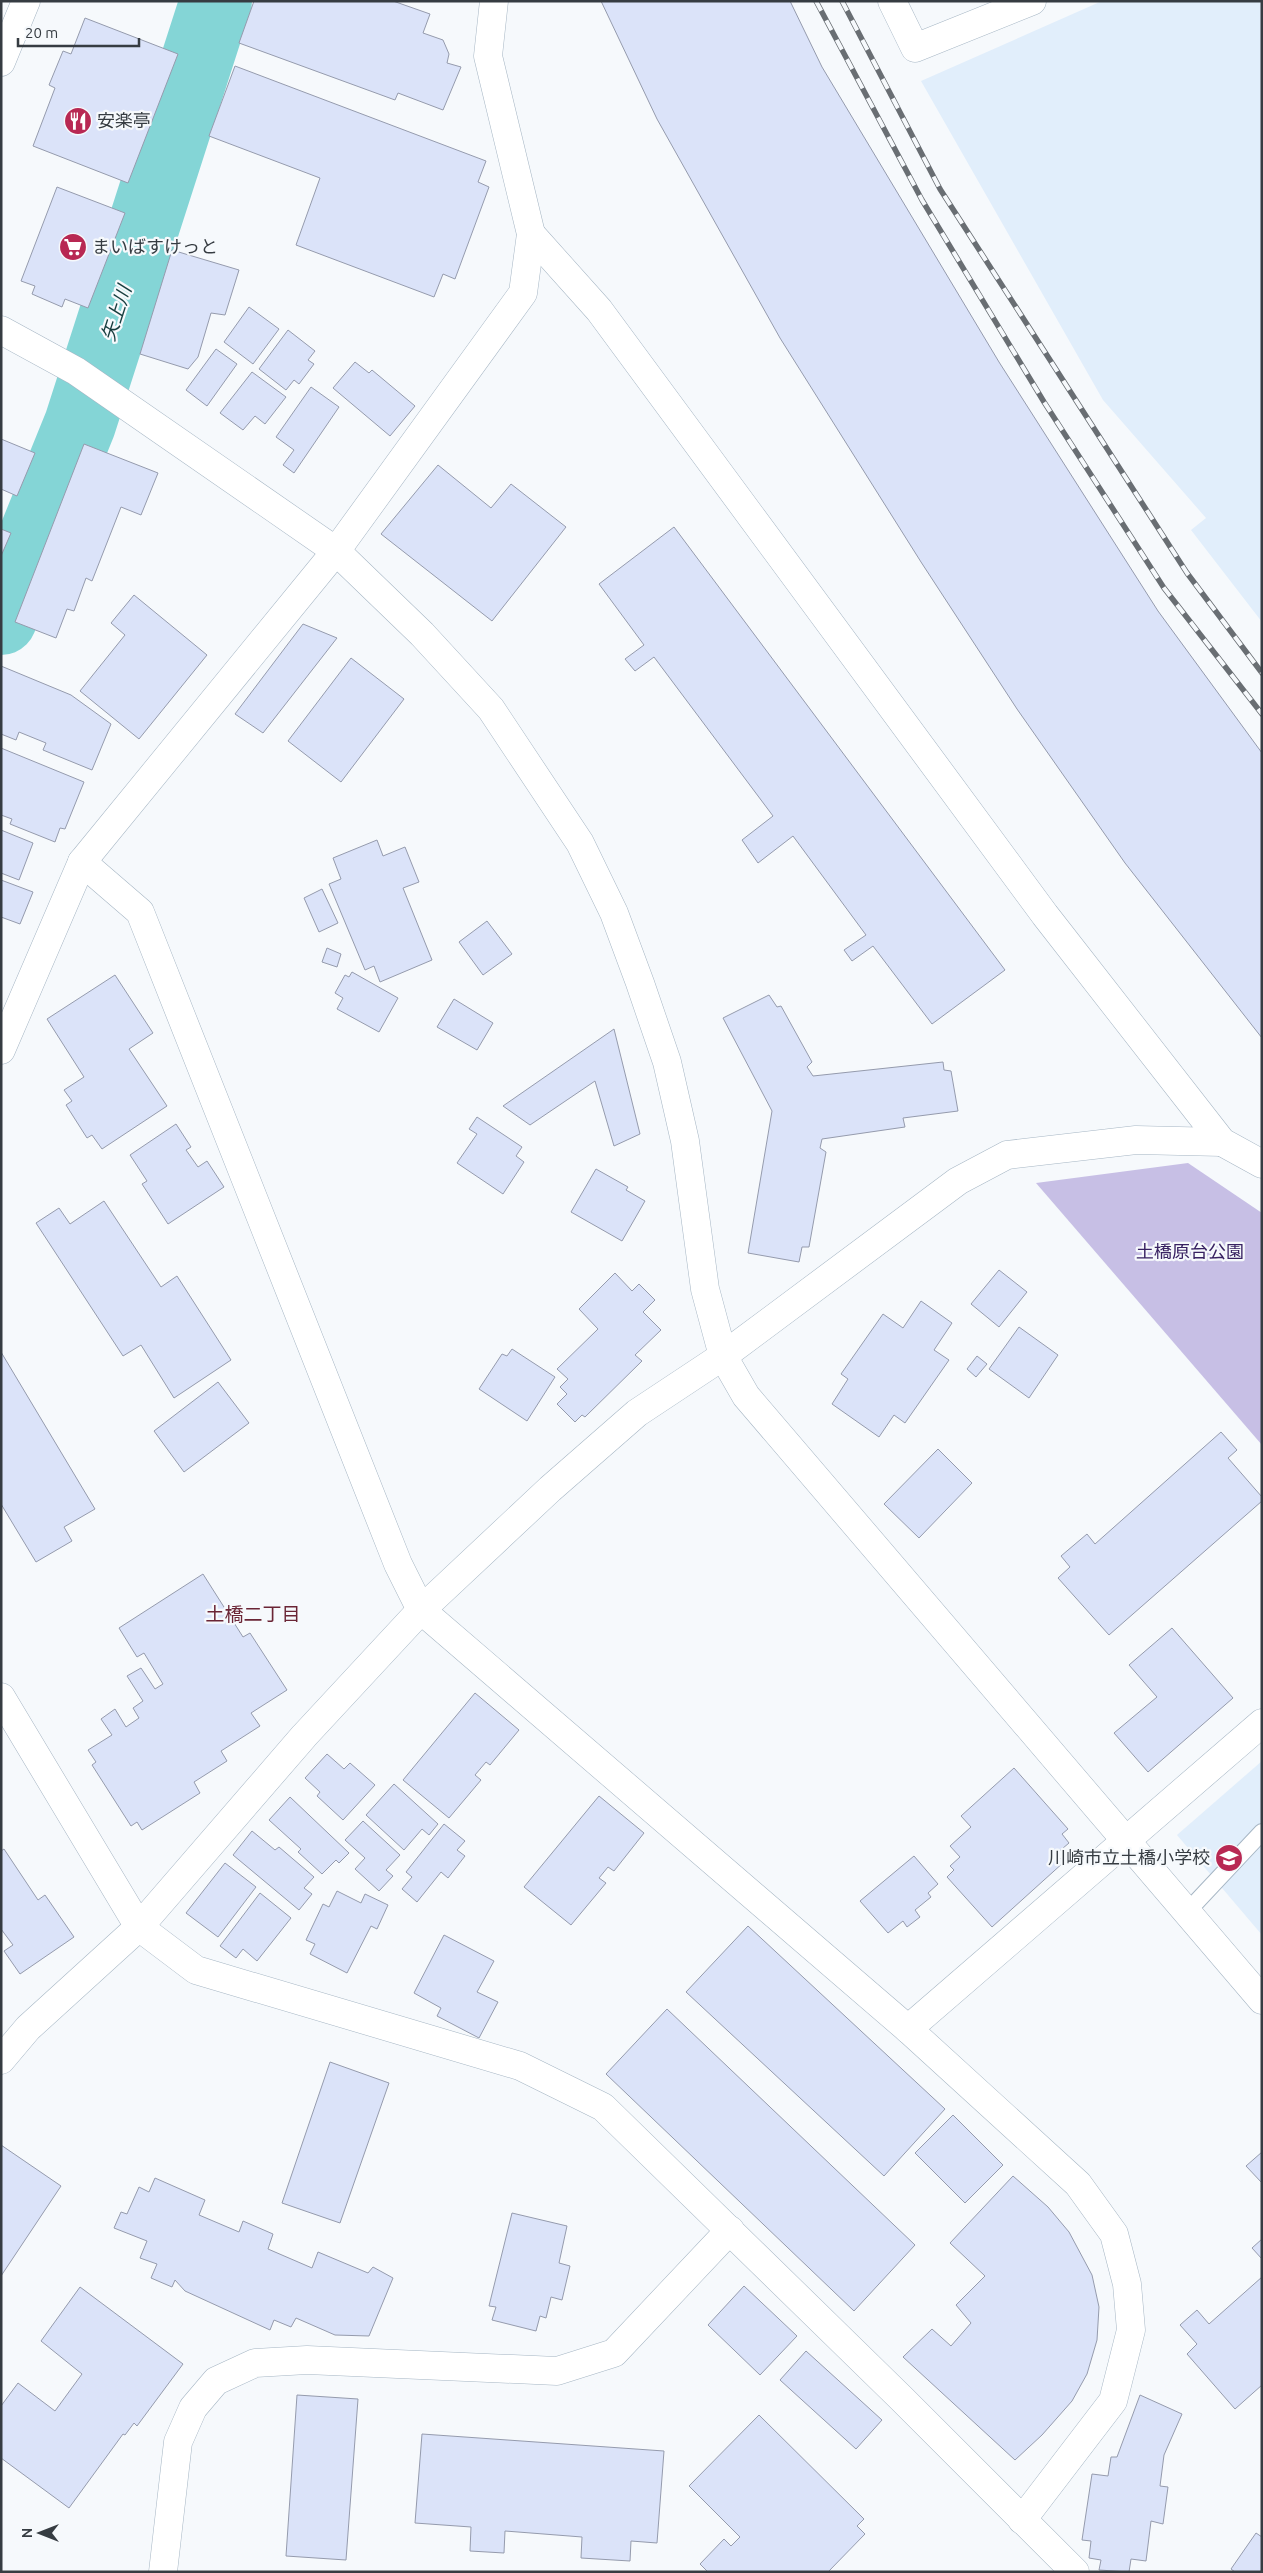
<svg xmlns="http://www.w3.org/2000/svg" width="1263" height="2573" viewBox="0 0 1263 2573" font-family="Ubuntu,'Noto Sans JP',sans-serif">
<rect width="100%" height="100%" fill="#f6f9fc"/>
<g fill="#e1eefb">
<path d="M 1102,1 L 1262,1 L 1262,622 L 1191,530 L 1206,518 L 1103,400 L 921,81 Z"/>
<path d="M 1262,1761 L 1262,1935 L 1177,1835 Z"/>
</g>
<path fill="#c7bfe5" d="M 1188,1163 L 1262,1213 L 1262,1445 L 1036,1183 Z"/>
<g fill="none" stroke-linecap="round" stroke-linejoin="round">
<path stroke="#84d5d6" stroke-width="72" d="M 1,619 L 80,424 L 216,1"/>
</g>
<g fill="#dbe3f9" stroke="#959bad">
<path d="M 254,1 L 393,1 L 430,14 L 423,33 L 443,40 L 449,54 L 447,63 L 461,67 L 443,110 L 398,93 L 395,100 L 239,43 Z"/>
<path d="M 601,1 L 790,1 L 822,67 L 999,362 L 1158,611 L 1262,753 L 1262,1038 L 1125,863 L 1017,709 L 921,562 L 780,338 L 657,119 Z"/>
<path d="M 85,18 L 178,54 L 128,183 L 33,146 L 55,88 L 49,85 L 63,51 L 71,54 Z"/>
<path d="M 235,66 L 486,161 L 478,182 L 489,187 L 455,279 L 443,274 L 434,297 L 296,245 L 320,178 L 209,136 Z"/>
<path d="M 57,187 L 125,213 L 88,308 L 65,299 L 62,307 L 32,294 L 35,286 L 21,281 Z"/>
<path d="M 172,250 L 239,270 L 225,315 L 211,313 L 198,357 L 188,369 L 140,354 Z"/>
<path d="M 249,307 L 279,329 L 253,364 L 224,342 Z"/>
<path d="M 288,330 L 315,351 L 308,360 L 314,364 L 299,384 L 294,380 L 286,390 L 259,369 Z"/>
<path d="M 216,349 L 237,364 L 207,406 L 186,390 Z"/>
<path d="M 355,362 L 369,373 L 372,370 L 415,406 L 390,436 L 333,388 Z"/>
<path d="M 252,372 L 286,397 L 265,424 L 255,416 L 243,430 L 220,413 Z"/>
<path d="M 311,387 L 339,407 L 294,473 L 283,465 L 294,450 L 276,437 Z"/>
<path d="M 1,439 L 35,453 L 17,496 L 1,489 Z"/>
<path d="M 84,444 L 158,473 L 141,515 L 121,507 L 92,581 L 86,578 L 74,611 L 67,609 L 56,638 L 15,622 Z"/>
<path d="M 438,465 L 491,508 L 511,484 L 566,527 L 492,621 L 381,534 Z"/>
<path d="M 674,527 L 1005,970 L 932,1024 L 873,946 L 852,961 L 844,950 L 866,935 L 793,836 L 758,863 L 742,840 L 773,816 L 654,657 L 635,671 L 625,659 L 644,645 L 599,584 Z"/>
<path d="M 1,529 L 11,533 L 1,556 Z"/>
<path d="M 134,595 L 207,655 L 139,739 L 80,691 L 125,635 L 111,623 Z"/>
<path d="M 303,624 L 337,638 L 263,733 L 235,714 Z"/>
<path d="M 351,658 L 404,699 L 341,782 L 288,741 Z"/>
<path d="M 1,666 L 71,695 L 111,724 L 92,770 L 43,750 L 46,743 L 19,732 L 16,740 L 1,734 Z"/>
<path d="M 1,748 L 84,782 L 65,829 L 60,828 L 55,842 L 10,824 L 12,819 L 1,815 Z"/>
<path d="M 1,830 L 33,843 L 19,880 L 1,873 Z"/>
<path d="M 377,840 L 383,856 L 405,847 L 419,882 L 403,888 L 432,960 L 380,982 L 374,966 L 365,970 L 329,884 L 341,879 L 333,858 Z"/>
<path d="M 1,880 L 33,892 L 20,924 L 1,917 Z"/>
<path d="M 322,889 L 338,923 L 319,932 L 304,898 Z"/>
<path d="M 487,921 L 512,954 L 483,975 L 459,942 Z"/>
<path d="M 327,948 L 341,954 L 337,967 L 322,962 Z"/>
<path d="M 352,972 L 398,998 L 379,1032 L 337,1009 L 343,998 L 335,993 L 345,975 L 349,977 Z"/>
<path d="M 115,975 L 153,1033 L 129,1049 L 167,1106 L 102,1149 L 92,1135 L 87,1138 L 66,1105 L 72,1101 L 64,1090 L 84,1077 L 47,1019 Z"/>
<path d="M 769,995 L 777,1007 L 781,1006 L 812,1062 L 807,1067 L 813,1076 L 943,1062 L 944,1070 L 951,1071 L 958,1111 L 903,1118 L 905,1127 L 822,1139 L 820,1148 L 826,1152 L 809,1247 L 802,1247 L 799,1262 L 748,1253 L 772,1111 L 723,1018 Z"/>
<path d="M 454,999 L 493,1023 L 477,1050 L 437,1027 Z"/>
<path d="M 614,1029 L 640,1134 L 614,1146 L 595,1081 L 530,1125 L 503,1106 Z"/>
<path d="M 477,1117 L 522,1147 L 516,1156 L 524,1162 L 503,1194 L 457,1163 L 477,1134 L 469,1129 Z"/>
<path d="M 176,1124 L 191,1147 L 186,1150 L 198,1167 L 207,1161 L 224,1187 L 168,1224 L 142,1184 L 147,1181 L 130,1155 Z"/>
<path d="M 596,1169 L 628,1187 L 626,1190 L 645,1201 L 622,1241 L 571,1212 Z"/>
<path d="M 104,1201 L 161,1287 L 177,1276 L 231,1360 L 174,1398 L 141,1345 L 123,1356 L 36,1223 L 59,1208 L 70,1224 Z"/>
<path d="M 999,1270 L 1027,1292 L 999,1327 L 971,1304 Z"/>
<path d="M 615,1273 L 632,1291 L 639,1284 L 655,1300 L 643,1312 L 661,1330 L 635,1355 L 642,1361 L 585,1417 L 582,1415 L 575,1422 L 557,1404 L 567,1394 L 560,1387 L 568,1379 L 557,1369 L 598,1329 L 579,1309 Z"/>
<path d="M 921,1301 L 952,1323 L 934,1350 L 949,1360 L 905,1423 L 894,1415 L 879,1437 L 832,1404 L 848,1379 L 841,1374 L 883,1314 L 903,1328 Z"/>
<path d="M 1019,1327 L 1058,1355 L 1029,1398 L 989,1369 Z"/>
<path d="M 512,1349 L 555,1377 L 527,1421 L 479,1389 L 502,1354 L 507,1356 Z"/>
<path d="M 1,1352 L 95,1509 L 64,1527 L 72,1541 L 36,1562 L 1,1504 Z"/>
<path d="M 977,1356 L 987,1364 L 976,1377 L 967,1369 Z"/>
<path d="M 218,1382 L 249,1423 L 184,1472 L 154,1431 Z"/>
<path d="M 1221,1432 L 1237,1450 L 1228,1458 L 1262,1497 L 1262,1501 L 1109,1635 L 1058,1578 L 1070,1567 L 1061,1556 L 1087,1534 L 1095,1544 Z"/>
<path d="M 938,1449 L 972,1483 L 919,1538 L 884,1504 Z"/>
<path d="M 203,1574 L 243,1637 L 250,1633 L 287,1690 L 251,1713 L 260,1726 L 221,1751 L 227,1761 L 194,1782 L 200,1793 L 142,1830 L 137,1822 L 131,1826 L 92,1765 L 96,1762 L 88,1750 L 112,1735 L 101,1719 L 115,1709 L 126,1727 L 139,1718 L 133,1708 L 143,1701 L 127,1676 L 141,1668 L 155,1689 L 163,1684 L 144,1653 L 137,1657 L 119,1628 Z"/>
<path d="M 1172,1628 L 1233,1698 L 1148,1772 L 1114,1733 L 1157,1697 L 1129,1665 Z"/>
<path d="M 475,1693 L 519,1730 L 490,1765 L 486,1762 L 475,1775 L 481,1780 L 449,1818 L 403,1780 Z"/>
<path d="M 327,1754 L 344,1769 L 350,1763 L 375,1785 L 343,1820 L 317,1796 L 320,1792 L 305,1778 Z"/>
<path d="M 1014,1768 L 1068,1829 L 1062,1834 L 1069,1843 L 1056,1854 L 1064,1862 L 992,1927 L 947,1877 L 954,1870 L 950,1866 L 960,1857 L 950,1846 L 971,1827 L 961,1816 Z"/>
<path d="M 394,1784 L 438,1824 L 429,1835 L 422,1829 L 404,1850 L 366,1815 Z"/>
<path d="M 599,1796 L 644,1833 L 614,1871 L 608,1867 L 599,1878 L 606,1883 L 571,1925 L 524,1887 Z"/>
<path d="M 290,1797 L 349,1853 L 339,1863 L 336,1860 L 322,1874 L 298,1852 L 301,1849 L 269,1820 Z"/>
<path d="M 363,1821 L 400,1855 L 386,1870 L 393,1876 L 379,1891 L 355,1869 L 365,1858 L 345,1840 Z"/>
<path d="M 444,1824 L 465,1841 L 457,1850 L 465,1856 L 448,1878 L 441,1872 L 417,1902 L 402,1889 L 412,1877 L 406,1872 Z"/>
<path d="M 252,1831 L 275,1850 L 279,1847 L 314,1877 L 304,1888 L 312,1894 L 299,1910 L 233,1855 Z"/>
<path d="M 4,1849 L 38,1900 L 45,1895 L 74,1937 L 20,1974 L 4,1951 L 13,1945 L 1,1929 L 1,1851 Z"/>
<path d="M 914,1856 L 938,1884 L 928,1893 L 931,1897 L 915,1910 L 920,1917 L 907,1927 L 903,1921 L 888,1933 L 860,1901 Z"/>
<path d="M 225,1863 L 256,1887 L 218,1937 L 186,1913 Z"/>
<path d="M 337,1891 L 361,1903 L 365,1894 L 388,1905 L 377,1929 L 371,1926 L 347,1973 L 310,1954 L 315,1944 L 306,1940 L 323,1904 L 329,1907 Z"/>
<path d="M 260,1893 L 291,1918 L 257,1961 L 243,1949 L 236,1958 L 220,1946 Z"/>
<path d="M 748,1926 L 945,2109 L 884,2176 L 686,1992 Z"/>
<path d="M 444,1935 L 494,1961 L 477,1992 L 498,2002 L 479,2038 L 437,2016 L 441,2008 L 414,1993 Z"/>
<path d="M 667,2009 L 915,2245 L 854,2311 L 606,2074 Z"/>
<path d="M 330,2062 L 389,2083 L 340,2223 L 282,2203 Z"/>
<path d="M 953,2115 L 1003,2165 L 965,2203 L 915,2153 Z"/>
<path d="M 1,2145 L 61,2186 L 1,2276 Z"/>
<path d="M 1262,2152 L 1262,2183 L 1246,2166 Z"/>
<path d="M 1013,2176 L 1048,2207 L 1069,2232 L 1092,2275 L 1099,2307 L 1097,2340 L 1087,2374 L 1072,2401 L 1042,2435 L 1015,2460 L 903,2357 L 932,2329 L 951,2346 L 971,2323 L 956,2305 L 985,2276 L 950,2243 Z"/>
<path d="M 155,2178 L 205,2200 L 199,2215 L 239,2232 L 243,2221 L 273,2234 L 268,2249 L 312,2268 L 318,2252 L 368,2273 L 373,2267 L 393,2278 L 369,2336 L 335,2335 L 296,2318 L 291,2327 L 274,2320 L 270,2330 L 185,2291 L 175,2280 L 172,2287 L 151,2278 L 157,2264 L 140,2258 L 147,2241 L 114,2228 L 121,2212 L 127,2214 L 139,2187 L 149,2192 Z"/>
<path d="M 512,2213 L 567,2226 L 559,2263 L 570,2266 L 562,2300 L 551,2297 L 546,2318 L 540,2316 L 536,2331 L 492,2320 L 496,2307 L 489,2306 Z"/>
<path d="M 1262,2239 L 1262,2259 L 1252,2248 Z"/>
<path d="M 1262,2277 L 1262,2385 L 1235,2409 L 1187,2354 L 1197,2344 L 1180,2325 L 1197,2310 L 1209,2324 Z"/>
<path d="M 744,2286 L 797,2336 L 760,2375 L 708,2325 Z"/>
<path d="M 80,2287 L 183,2364 L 137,2426 L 134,2423 L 125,2435 L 123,2434 L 69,2508 L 1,2458 L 1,2406 L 18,2383 L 55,2411 L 82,2374 L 41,2341 Z"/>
<path d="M 806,2351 L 882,2420 L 856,2449 L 780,2380 Z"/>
<path d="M 297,2395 L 358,2399 L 346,2560 L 286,2556 Z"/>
<path d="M 1140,2395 L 1182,2414 L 1164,2455 L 1160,2486 L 1168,2487 L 1163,2524 L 1151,2521 L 1146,2561 L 1131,2559 L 1129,2572 L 1099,2570 L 1101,2560 L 1089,2558 L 1091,2541 L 1082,2540 L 1092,2474 L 1108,2476 L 1111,2457 L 1117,2457 Z"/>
<path d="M 759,2415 L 864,2519 L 857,2526 L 865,2534 L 828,2572 L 708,2572 L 700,2564 L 724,2539 L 731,2546 L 740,2537 L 689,2486 Z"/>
<path d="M 422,2434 L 664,2451 L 657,2543 L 631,2541 L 630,2561 L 581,2558 L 582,2537 L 505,2531 L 504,2553 L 470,2551 L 471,2527 L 415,2523 Z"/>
<path d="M 1256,2533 L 1262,2537 L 1262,2572 L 1235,2572 L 1231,2569 Z"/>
</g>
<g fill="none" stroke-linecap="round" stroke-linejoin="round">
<g stroke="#a6b6c4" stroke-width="18">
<path id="service" d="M 1186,1913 L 1262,1832"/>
</g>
<g stroke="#a6b6c4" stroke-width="29">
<g id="minor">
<path d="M 892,1 L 915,48 L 1032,1"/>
<path d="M 531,234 L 599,310 L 1045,915 L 1222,1142 L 1262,1164"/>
<path d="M 82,862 L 140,912 L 398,1564 L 421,1610 L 908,2029 L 1078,2184 L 1114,2234 L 1127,2284 L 1131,2330 L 1113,2401 L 1022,2520"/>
<path d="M 1,1050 L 82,862 L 336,551 L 523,293 L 531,234 L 488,56 L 494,1"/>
<path d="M 1,1697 L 139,1927 L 196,1970 L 520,2066 L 603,2107 L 901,2398 L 1075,2572"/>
<path d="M 908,2029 L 1262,1723"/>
<path d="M 1,2060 L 28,2028 L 139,1927 L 304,1736 L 421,1610 L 550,1489 L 637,1413 L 723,1356 L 958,1181 L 1007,1155 L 1136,1140 L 1222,1142"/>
<path d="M 163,2572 L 178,2442 L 193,2408 L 216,2381 L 255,2363 L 307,2360 L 557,2371 L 614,2353 L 730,2230"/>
</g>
</g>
<g stroke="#a6b6c4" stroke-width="29">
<path id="tertiary" d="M 1,330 L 76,371 L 336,551 L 422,634 L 491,709 L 580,843 L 614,913 L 640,983 L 667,1062 L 685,1141 L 705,1289 L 723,1356 L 746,1396 L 1262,2000"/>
</g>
<g stroke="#a6b6c4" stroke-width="29">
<path id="primary" d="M 1,62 L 26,1"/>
</g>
<use href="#service" stroke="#fff" stroke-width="16"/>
<use href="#minor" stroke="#fff" stroke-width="28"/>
<use href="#tertiary" stroke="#fff" stroke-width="28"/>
<use href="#primary" stroke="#fff" stroke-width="28"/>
<g stroke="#696e73" stroke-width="5.5">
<g id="rail">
<path d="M 816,1 L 922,200 L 1044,402 L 1164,588 L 1262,714"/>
<path d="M 842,1 L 940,189 L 1187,573 L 1262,673"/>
</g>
</g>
<use href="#rail" stroke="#f6f9fc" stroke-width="4" stroke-dasharray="11" stroke-linecap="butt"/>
</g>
<defs>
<g id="restaurant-disc" transform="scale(1.4375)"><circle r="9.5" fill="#b82853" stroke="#f6f9fc"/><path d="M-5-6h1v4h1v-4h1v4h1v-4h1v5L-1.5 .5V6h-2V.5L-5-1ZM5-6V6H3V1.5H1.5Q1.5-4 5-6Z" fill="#fff"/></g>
<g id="supermarket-disc" transform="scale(1.4375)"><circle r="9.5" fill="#b82853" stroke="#f6f9fc"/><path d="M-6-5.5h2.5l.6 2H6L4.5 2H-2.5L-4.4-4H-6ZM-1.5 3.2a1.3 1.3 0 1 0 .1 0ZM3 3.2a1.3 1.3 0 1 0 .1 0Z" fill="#fff"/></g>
<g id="school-disc" transform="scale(1.4375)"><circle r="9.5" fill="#b82853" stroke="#f6f9fc"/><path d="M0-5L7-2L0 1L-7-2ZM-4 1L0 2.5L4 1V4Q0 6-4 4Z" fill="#fff"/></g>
</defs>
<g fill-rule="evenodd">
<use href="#restaurant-disc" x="78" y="121"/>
<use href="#supermarket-disc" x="73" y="247"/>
<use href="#school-disc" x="1229" y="1858"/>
</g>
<g text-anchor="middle" stroke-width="4.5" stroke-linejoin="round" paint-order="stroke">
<g font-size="18" fill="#363c42" stroke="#f6f9fc" text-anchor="start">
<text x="97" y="127">安楽亭</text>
<text x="92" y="253">まいばすけっと</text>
<text x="1210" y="1864" text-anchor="end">川崎市立土橋小学校</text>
</g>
<g font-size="18" fill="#382262" stroke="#f6f9fc">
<text x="1190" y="1258">土橋原台公園</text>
</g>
<g font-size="19" font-style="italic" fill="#163d3e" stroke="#f6f9fc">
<text transform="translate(116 313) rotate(-72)" y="7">矢上川</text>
</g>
<g font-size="19" fill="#6a2535" stroke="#f6f9fc">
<text x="253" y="1621">土橋二丁目</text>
</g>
</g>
<rect width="1263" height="2573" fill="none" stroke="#363c42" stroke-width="5"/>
<g transform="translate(40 2533) rotate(270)" stroke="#f6f9fc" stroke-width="4" paint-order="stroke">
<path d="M0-4L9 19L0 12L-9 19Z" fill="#363c42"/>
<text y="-8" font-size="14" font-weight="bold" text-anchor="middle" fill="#363c42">N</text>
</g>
<path d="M18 38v8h121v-8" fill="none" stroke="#363c42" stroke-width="2.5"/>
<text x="25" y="38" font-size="15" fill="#363c42" stroke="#f6f9fc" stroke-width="4" paint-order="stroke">20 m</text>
</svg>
